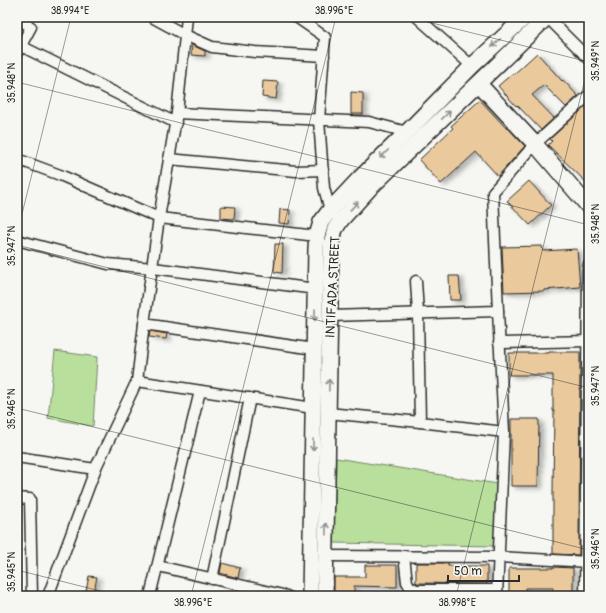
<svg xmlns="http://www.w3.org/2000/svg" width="606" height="613" viewBox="0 0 606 613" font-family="Pangolin,sans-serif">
<defs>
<filter id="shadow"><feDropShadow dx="4.5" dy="2.5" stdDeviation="2" flood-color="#0004"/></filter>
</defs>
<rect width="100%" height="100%" fill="#f6f6f2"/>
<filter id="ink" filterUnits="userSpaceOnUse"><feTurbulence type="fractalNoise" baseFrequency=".025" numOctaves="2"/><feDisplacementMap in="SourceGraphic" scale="8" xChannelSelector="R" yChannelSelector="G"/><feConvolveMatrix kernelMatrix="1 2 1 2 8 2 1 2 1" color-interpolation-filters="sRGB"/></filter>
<g filter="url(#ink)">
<g fill="#b8e09c" stroke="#728664">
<path d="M 55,351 L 97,357 L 93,426 L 48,418 Z"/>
<path d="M 336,458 L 498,484 L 495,546 L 334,543 Z"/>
</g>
<g fill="#eaca9c" stroke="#2b2b2b" filter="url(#shadow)">
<path d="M 192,45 L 205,51 L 205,56 L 191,55 Z"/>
<path d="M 537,53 L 562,81 L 563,80 L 578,96 L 566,107 L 544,85 L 532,95 L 554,118 L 541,130 L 517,105 L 516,106 L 498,86 L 513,73 L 514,74 Z"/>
<path d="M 263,81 L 278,82 L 276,99 L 262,97 Z"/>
<path d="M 351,92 L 363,93 L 363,114 L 351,114 Z"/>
<path d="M 480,100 L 507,129 L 508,128 L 525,146 L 498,176 L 476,152 L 441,184 L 419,160 L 453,128 L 451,126 Z"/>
<path d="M 587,105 L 589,107 L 589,185 L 548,145 L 552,141 L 550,139 Z"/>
<path d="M 529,181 L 551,205 L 530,225 L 507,201 Z"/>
<path d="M 221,206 L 235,207 L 234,219 L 221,218 Z"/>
<path d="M 280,209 L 290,210 L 289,224 L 279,223 Z"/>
<path d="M 275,244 L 283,244 L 282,273 L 274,272 Z"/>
<path d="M 542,246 L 543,251 L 577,249 L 580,287 L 544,290 L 544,291 L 504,292 L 502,247 Z"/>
<path d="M 449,276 L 459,276 L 461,300 L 450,300 Z"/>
<path d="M 150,331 L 167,334 L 166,339 L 149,337 Z"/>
<path d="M 549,352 L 580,352 L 579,555 L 553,554 L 553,492 L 554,411 L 553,411 L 553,375 L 509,375 L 509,353 L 549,353 Z"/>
<path d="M 511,419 L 539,419 L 538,486 L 511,486 Z"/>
<path d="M 222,563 L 240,568 L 238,578 L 220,573 Z"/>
<path d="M 416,563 L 448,563 L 448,566 L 487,566 L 487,584 L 417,583 L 416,582 Z"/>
<path d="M 365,565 L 397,565 L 397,587 L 354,586 L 354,596 L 334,596 L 334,577 L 365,577 Z"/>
<path d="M 553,567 L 573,568 L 573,596 L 553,596 L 553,588 L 525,588 L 525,596 L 509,596 L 509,568 L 553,568 Z"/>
<path d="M 89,576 L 97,577 L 93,596 L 85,596 Z"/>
</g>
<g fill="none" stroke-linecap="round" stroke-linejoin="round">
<g stroke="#2b2b2b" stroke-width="13">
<g id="street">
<path d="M 152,17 L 185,35 L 212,47 L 255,52 L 324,56"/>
<path d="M 296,17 L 325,37 L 319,120 L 324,188 L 330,210 L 333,214"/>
<path d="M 417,17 L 472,66"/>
<path d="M 547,17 L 589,59"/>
<path d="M 17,18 L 31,27 L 17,53"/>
<path d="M 21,46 L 176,123"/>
<path d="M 177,113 L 369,122 L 407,132"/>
<path d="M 17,159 L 60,175 L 159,218 L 317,236"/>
<path d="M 169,159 L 296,171 L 323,170"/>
<path d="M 17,240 L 108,264 L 153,268 L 316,289"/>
<path d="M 416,281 L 418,313 L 420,422"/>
<path d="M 330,316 L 498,311"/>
<path d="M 144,324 L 314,349"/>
<path d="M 499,343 L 589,341"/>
<path d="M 137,381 L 313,408"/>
<path d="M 328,413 L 420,422 L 504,432"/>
<path d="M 17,457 L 95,469"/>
<path d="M 17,498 L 30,499 L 32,596"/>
<path d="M 326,556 L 498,557 L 589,562"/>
<path d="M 404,556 L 407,582 L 410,587 L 417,590 L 497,590"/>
<path d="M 158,566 L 287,596"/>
<path d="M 212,579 L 250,398"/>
<path d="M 48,596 L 97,465 L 137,381 L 144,324 L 159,218 L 177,113 L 187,17"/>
<path d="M 150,596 L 200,391"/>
<path d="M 497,596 L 504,432 L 498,311 L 493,192 L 535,144 L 589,95"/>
<path d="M 585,596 L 588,270 L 589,264"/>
</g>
</g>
<g stroke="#2b2b2b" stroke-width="18">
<g id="secondary">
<path d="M 479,84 L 535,144 L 589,207"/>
<path d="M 310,596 L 316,248 L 317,236 L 321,222 L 330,210 L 360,178 L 407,132 L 472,66 L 525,17"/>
<path d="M 325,596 L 331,245 L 335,229 L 341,220 L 370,188 L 547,17"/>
</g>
</g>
<use href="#street" stroke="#f6f6f2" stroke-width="10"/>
<use href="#secondary" stroke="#f6f6f2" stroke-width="15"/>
</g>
<defs><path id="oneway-shaft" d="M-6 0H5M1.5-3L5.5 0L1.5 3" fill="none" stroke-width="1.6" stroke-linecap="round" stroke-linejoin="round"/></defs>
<g stroke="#90908e">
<use href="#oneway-shaft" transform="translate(496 43) rotate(137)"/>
<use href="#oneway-shaft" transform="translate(446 115) rotate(-44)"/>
<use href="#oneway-shaft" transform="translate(384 154) rotate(136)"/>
<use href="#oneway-shaft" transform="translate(354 206) rotate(-47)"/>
<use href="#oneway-shaft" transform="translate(315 315) rotate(91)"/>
<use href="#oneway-shaft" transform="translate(329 385) rotate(-89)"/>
<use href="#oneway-shaft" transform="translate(313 445) rotate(91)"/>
<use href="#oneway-shaft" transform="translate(326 529) rotate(-89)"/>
</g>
</g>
<path fill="none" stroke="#2b2b2b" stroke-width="1" stroke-opacity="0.45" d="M 408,17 L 589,62M 17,82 L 589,225M 17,234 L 71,17M 17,245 L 589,388M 17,408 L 589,550M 17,570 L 120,596M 191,596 L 336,17M 456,596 L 589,63"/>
<g text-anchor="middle" stroke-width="3.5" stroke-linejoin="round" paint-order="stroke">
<g font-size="13" fill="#2b2b2b" stroke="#f6f6f2">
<text transform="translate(332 287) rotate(-87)" y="5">INTIFADA STREET</text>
</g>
</g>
<rect width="606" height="613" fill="none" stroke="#f6f6f2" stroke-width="44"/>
<path d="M448 575v6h71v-6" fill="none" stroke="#2b2b2b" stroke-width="2"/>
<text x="454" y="575" font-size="12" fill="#2b2b2b" stroke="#f6f6f2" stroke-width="3" paint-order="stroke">50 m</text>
<rect x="22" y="22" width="562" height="569" fill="none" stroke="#2b2b2b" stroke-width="1.5"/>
<g font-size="10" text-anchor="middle" fill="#2b2b2b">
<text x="70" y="14">38.994°E</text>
<text x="334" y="14">38.996°E</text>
<text transform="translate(595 61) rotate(-90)" y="4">35.949°N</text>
<text transform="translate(11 83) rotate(-90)" y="4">35.948°N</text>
<text transform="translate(595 224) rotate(-90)" y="4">35.948°N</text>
<text transform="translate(11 246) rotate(-90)" y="4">35.947°N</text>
<text transform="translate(595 386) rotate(-90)" y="4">35.947°N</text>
<text transform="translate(11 409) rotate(-90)" y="4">35.946°N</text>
<text transform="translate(595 549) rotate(-90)" y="4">35.946°N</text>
<text transform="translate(11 572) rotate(-90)" y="4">35.945°N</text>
<text x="193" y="606">38.996°E</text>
<text x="457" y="606">38.998°E</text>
</g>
</svg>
